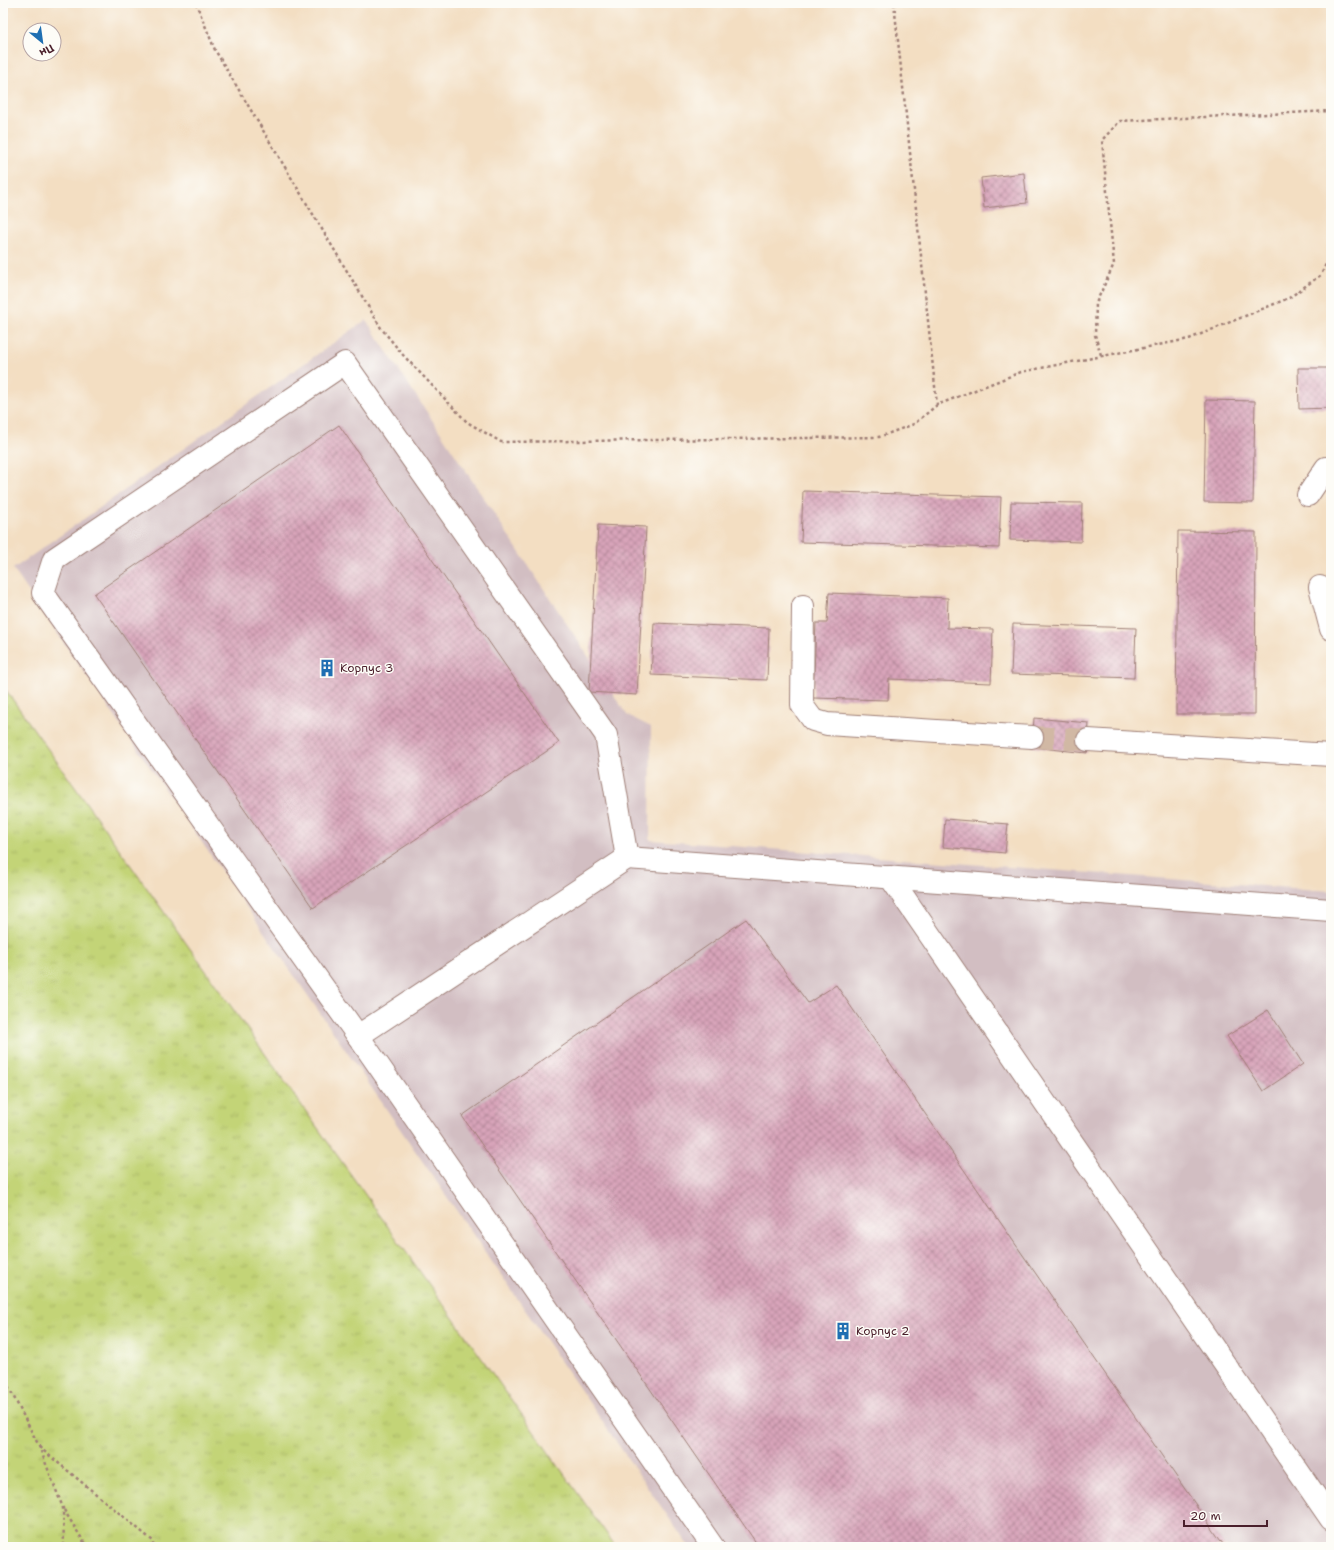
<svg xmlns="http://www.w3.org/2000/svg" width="1334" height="1550" viewBox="0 0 1334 1550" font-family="'Shantell Sans',sans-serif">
<defs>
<pattern id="grass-tufts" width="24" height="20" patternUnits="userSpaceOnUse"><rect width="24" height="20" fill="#c3d477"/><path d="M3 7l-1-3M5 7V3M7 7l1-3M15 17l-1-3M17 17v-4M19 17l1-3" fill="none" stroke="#a9b667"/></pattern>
<pattern id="building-cross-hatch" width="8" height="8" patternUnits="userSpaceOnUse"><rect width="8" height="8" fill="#d8a4ba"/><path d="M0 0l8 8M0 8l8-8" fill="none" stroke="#b18597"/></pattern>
</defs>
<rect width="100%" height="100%" fill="#fdfcf7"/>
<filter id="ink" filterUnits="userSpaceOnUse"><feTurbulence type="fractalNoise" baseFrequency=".025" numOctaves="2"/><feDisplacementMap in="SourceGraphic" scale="8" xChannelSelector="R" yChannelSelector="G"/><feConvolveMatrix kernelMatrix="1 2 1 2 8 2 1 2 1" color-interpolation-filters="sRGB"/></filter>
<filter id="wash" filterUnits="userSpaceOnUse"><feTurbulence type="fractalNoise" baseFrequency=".012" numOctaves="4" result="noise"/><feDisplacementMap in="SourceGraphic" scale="16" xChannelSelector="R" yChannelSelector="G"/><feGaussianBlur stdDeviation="0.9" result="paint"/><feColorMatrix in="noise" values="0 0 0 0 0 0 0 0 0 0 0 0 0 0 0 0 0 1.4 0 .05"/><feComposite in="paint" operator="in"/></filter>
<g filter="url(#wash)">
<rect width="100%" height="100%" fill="#f3dec2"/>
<path fill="#d2bec2" d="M 366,320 L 627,715 L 651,727 L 650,840 L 1331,891 L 1331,1547 L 689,1547 L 13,569 Z"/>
<path fill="url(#grass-tufts)" stroke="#867a51" d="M 3,686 L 616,1547 L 3,1547 Z"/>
<g id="blocks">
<g fill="url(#building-cross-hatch)">
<path d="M 1024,173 L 1027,203 L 984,208 L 981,178 Z"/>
<path d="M 1298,368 L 1331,368 L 1331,408 L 1299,409 Z"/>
<path d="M 1206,400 L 1255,401 L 1253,503 L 1204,502 Z"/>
<path d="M 339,425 L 559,743 L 313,908 L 94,594 Z"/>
<path d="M 803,491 L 1001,497 L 999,548 L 801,542 Z"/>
<path d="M 1011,502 L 1082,503 L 1081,542 L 1010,540 Z"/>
<path d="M 598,525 L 646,527 L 637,695 L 589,692 Z"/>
<path d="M 1178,531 L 1256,532 L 1255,714 L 1176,714 Z"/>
<path d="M 829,593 L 948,598 L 947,628 L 993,629 L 991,683 L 889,679 L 888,700 L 813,698 L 816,623 L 827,623 Z"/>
<path d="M 654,623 L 769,628 L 767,680 L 651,675 Z"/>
<path d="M 1013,624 L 1136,628 L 1134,678 L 1011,674 Z"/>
<path d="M 1034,718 L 1089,723 L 1087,753 L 1032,747 Z"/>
<path d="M 945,819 L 1008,824 L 1005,853 L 943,847 Z"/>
<path d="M 746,919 L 808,1003 L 836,985 L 1225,1547 L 759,1547 L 462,1116 Z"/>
<path d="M 1268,1010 L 1303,1064 L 1263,1091 L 1227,1036 Z"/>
</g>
</g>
</g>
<g filter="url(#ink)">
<use href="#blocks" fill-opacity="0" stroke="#9e7e76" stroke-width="1"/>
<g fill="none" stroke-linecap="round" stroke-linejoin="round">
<path stroke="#d1b8a4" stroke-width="22" stroke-dasharray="22 11" stroke-linecap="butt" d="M 1032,737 L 1088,740"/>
<g stroke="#9e7e76" stroke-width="24">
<g id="minor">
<path d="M 1308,495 L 1326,468 L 1331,468"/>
<path d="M 1320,587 L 1331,629"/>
<path d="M 803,606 L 802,705 L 813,720 L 827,724 L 1032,737"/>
<path d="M 1088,740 L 1331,755"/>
<path d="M 890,877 L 1331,1519"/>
<path d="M 358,1036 L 627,858"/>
<path d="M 713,1547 L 358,1036 L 43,593 L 54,559 L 345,363 L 606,735 L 627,858 L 1331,910"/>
</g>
</g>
<g stroke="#9e7e76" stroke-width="2.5" stroke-dasharray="3 3" stroke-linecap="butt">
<path d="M 196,3 L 215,50 L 381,328 L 403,355 L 467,422 L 501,442 L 879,437 L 914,424 L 937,405 L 1021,372 L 1189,339 L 1289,298 L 1321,275 L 1331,253"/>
<path d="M 894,3 L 937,405"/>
<path d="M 1101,355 L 1095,335 L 1096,303 L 1114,264 L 1102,140 L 1120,121 L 1331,111"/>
<path d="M 3,1376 L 39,1446 L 63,1508 L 64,1547"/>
<path d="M 39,1447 L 153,1541 L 153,1547"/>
<path d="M 64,1510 L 87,1547"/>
</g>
<use href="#minor" stroke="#fff" stroke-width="22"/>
</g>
</g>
<defs>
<g id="building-bare" transform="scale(1.38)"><path d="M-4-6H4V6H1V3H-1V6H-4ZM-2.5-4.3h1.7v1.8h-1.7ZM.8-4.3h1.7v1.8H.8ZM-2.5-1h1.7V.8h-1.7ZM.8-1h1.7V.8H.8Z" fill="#1f6fb2" stroke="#fdfcf7" stroke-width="2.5" paint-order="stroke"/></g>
</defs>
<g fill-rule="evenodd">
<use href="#building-bare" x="327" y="668"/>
<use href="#building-bare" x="843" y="1331"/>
</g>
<g text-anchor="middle" stroke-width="3" stroke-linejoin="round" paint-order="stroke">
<g font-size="12" fill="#4a1f2b" stroke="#fdfcf7" text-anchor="start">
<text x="340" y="672">Корпус 3</text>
<text x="856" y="1335">Корпус 2</text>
</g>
</g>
<rect width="1334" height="1550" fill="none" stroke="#fdfcf7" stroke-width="16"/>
<g transform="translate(42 42) rotate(151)"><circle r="19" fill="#fdfcf7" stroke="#b5a4a5"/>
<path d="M0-3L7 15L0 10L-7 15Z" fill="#1f6fb2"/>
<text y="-6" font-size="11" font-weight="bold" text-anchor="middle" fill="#4a1f2b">Пн</text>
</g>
<path d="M1184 1520v6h83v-6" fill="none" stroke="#4a1f2b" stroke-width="2"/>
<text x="1190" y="1520" font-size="12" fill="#4a1f2b" stroke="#fdfcf7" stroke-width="3" paint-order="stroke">20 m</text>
</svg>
